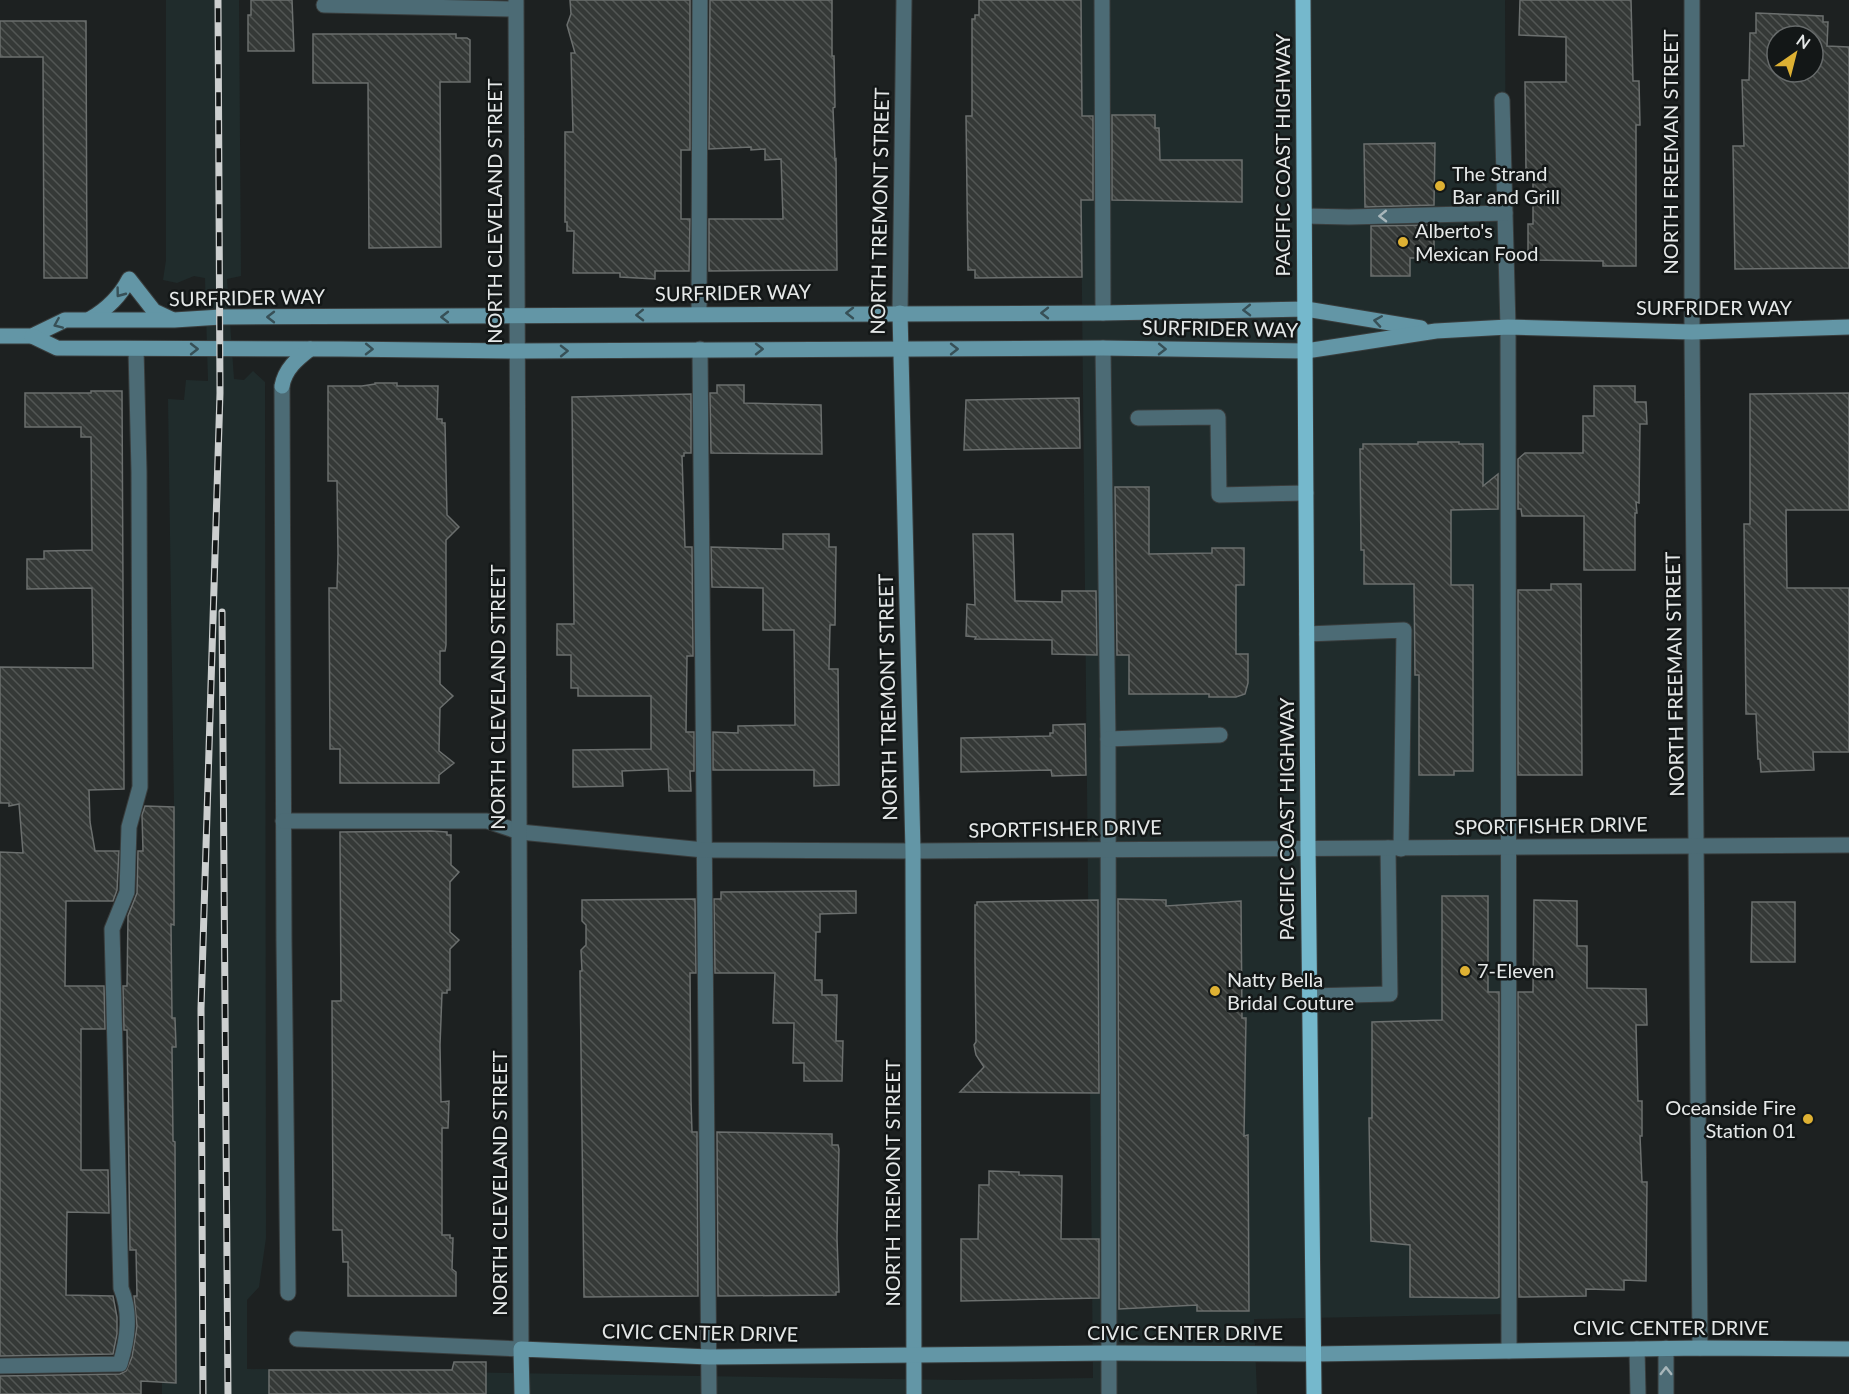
<svg xmlns="http://www.w3.org/2000/svg" width="1849" height="1394" viewBox="0 0 1849 1394" font-family="Lato,sans-serif">
<defs>
<pattern id="building-back-hatch" width="6" height="6" patternUnits="userSpaceOnUse" patternTransform="scale(1.5)"><rect width="6" height="6" fill="#353937"/><path d="M-1 5l2 2M0 0l6 6M5-1l2 2" fill="none" stroke="#525654"/></pattern>
</defs>
<rect width="100%" height="100%" fill="#1d2121"/>
<path fill="#202c2c" d="M 166,0 L 239,0 L 241,276 L 227,279 L 234,379 L 244,380 L 253,371 L 265,382 L 266,1238 L 259,1287 L 247,1300 L 247,1369 L 958,1380 L 1093,1378 L 1079,0 L 1505,0 L 1510,1314 L 1254,1319 L 1257,1394 L 162,1394 L 162,1382 L 176,1382 L 175,1142 L 173,1141 L 172,1047 L 176,1046 L 175,1018 L 172,1018 L 171,924 L 174,924 L 174,807 L 168,399 L 184,400 L 186,380 L 208,381 L 205,278 L 194,276 L 177,283 L 163,280 L 166,260 Z"/>
<g fill="url(#building-back-hatch)" stroke="#6b6f6e" stroke-width="1.5" fill-rule="evenodd">
<path d="M 251,0 L 292,0 L 294,51 L 248,51 L 248,15 L 251,15 Z"/>
<path d="M 570,0 L 690,0 L 690,150 L 681,150 L 681,219 L 690,219 L 689,271 L 655,271 L 655,279 L 620,277 L 620,273 L 573,273 L 574,231 L 567,231 L 567,222 L 565,222 L 565,132 L 573,132 L 571,53 L 575,53 L 567,25 L 571,14 Z"/>
<path d="M 710,0 L 832,0 L 832,56 L 834,56 L 835,107 L 833,108 L 835,160 L 836,159 L 837,270 L 709,271 L 709,219 L 783,219 L 781,159 L 765,160 L 765,149 L 751,150 L 751,147 L 709,149 Z"/>
<path d="M 979,0 L 1081,0 L 1082,116 L 1093,116 L 1093,200 L 1081,200 L 1082,277 L 975,278 L 975,270 L 968,270 L 966,116 L 972,116 L 972,19 L 975,19 L 975,15 L 979,15 Z"/>
<path d="M 1520,0 L 1631,0 L 1633,81 L 1639,81 L 1640,125 L 1636,125 L 1636,266 L 1603,266 L 1603,261 L 1528,260 L 1528,224 L 1533,224 L 1533,171 L 1526,171 L 1525,82 L 1566,82 L 1566,37 L 1519,35 Z"/>
<path d="M 1756,13 L 1823,16 L 1823,22 L 1828,22 L 1827,46 L 1849,47 L 1849,268 L 1735,269 L 1733,146 L 1744,146 L 1742,80 L 1749,80 L 1750,33 L 1756,33 ZM 1777,36 L 1813,36 L 1813,72 L 1777,72 Z"/>
<path d="M 0,21 L 86,21 L 87,278 L 44,278 L 43,57 L 0,57 Z"/>
<path d="M 313,34 L 456,34 L 456,38 L 467,38 L 470,40 L 470,82 L 440,82 L 441,247 L 369,248 L 368,83 L 313,83 Z"/>
<path d="M 1112,115 L 1155,115 L 1155,128 L 1159,128 L 1160,160 L 1242,160 L 1242,202 L 1112,200 Z"/>
<path d="M 1435,143 L 1434,205 L 1365,207 L 1364,144 Z"/>
<path d="M 1434,225 L 1434,258 L 1410,258 L 1410,276 L 1371,276 L 1371,226 Z"/>
<path d="M 375,383 L 397,383 L 397,386 L 438,386 L 437,419 L 442,419 L 442,423 L 445,423 L 447,515 L 459,527 L 446,540 L 446,645 L 445,651 L 440,651 L 440,684 L 453,696 L 440,708 L 439,751 L 454,763 L 439,775 L 439,783 L 340,783 L 340,749 L 330,749 L 329,588 L 337,588 L 338,554 L 337,481 L 328,481 L 328,386 L 362,386 L 375,384 Z"/>
<path d="M 717,385 L 744,385 L 744,403 L 821,405 L 822,454 L 711,453 L 710,393 L 717,393 Z"/>
<path d="M 1594,386 L 1635,386 L 1635,402 L 1646,402 L 1647,424 L 1640,424 L 1639,503 L 1636,502 L 1637,513 L 1635,513 L 1635,570 L 1584,570 L 1584,516 L 1522,516 L 1521,509 L 1518,509 L 1518,459 L 1525,453 L 1583,453 L 1583,416 L 1594,416 Z"/>
<path d="M 91,391 L 122,391 L 124,789 L 89,790 L 90,822 L 95,851 L 119,851 L 117,890 L 113,901 L 66,901 L 65,986 L 104,986 L 105,1029 L 81,1029 L 81,1170 L 108,1170 L 109,1213 L 67,1212 L 66,1295 L 113,1296 L 117,1317 L 117,1334 L 113,1354 L 0,1356 L 0,852 L 23,853 L 19,804 L 9,806 L 9,803 L 0,803 L 0,667 L 93,668 L 92,588 L 27,589 L 27,559 L 44,559 L 44,551 L 92,550 L 91,437 L 81,437 L 81,427 L 25,427 L 25,393 L 91,393 Z"/>
<path d="M 1849,393 L 1849,510 L 1786,510 L 1787,588 L 1849,588 L 1849,752 L 1813,752 L 1814,770 L 1761,772 L 1760,759 L 1758,759 L 1756,714 L 1746,714 L 1744,524 L 1750,524 L 1750,394 Z"/>
<path d="M 691,394 L 691,453 L 684,453 L 684,456 L 682,456 L 685,547 L 692,547 L 693,656 L 687,656 L 686,732 L 694,732 L 694,771 L 690,771 L 691,791 L 669,791 L 668,769 L 622,771 L 623,786 L 573,787 L 573,750 L 651,749 L 651,696 L 578,696 L 578,688 L 571,688 L 571,655 L 557,655 L 557,624 L 574,624 L 572,397 Z"/>
<path d="M 1079,398 L 1080,448 L 964,450 L 966,400 Z"/>
<path d="M 1418,442 L 1459,442 L 1459,444 L 1483,444 L 1483,486 L 1498,474 L 1498,509 L 1451,510 L 1451,585 L 1473,585 L 1473,771 L 1454,771 L 1454,775 L 1419,775 L 1419,675 L 1415,675 L 1414,584 L 1364,584 L 1364,550 L 1361,550 L 1360,449 L 1363,449 L 1363,444 L 1418,444 Z"/>
<path d="M 1115,487 L 1149,487 L 1149,554 L 1212,553 L 1212,548 L 1244,548 L 1244,585 L 1236,585 L 1236,654 L 1248,654 L 1248,683 L 1245,694 L 1236,697 L 1209,697 L 1209,694 L 1129,694 L 1129,655 L 1117,655 Z"/>
<path d="M 783,534 L 829,534 L 829,547 L 836,547 L 835,625 L 830,625 L 829,669 L 838,669 L 839,785 L 814,786 L 814,770 L 713,770 L 713,732 L 738,733 L 738,726 L 795,725 L 794,630 L 763,630 L 763,588 L 712,587 L 711,547 L 783,549 Z"/>
<path d="M 973,534 L 1013,534 L 1015,601 L 1062,602 L 1062,591 L 1096,591 L 1097,655 L 1052,654 L 1052,640 L 975,639 L 976,637 L 966,636 L 967,604 L 975,605 Z"/>
<path d="M 1551,584 L 1581,584 L 1582,775 L 1518,775 L 1518,590 L 1551,590 Z"/>
<path d="M 1085,724 L 1086,775 L 1052,776 L 1051,770 L 961,772 L 961,738 L 1050,736 L 1050,733 L 1053,733 L 1053,725 Z"/>
<path d="M 145,806 L 174,807 L 174,925 L 171,924 L 172,1018 L 175,1018 L 176,1047 L 172,1047 L 173,1141 L 175,1142 L 176,1383 L 141,1381 L 141,1394 L 0,1394 L 0,1376 L 120,1374 L 126,1371 L 132,1357 L 137,1326 L 134,1296 L 137,1296 L 136,1250 L 130,1250 L 127,1030 L 124,1030 L 123,986 L 127,986 L 128,916 L 137,893 L 138,851 L 143,851 L 142,815 Z"/>
<path d="M 431,831 L 447,832 L 447,835 L 451,835 L 451,865 L 459,872 L 450,882 L 450,932 L 459,940 L 450,949 L 450,990 L 447,990 L 447,993 L 442,993 L 440,1045 L 441,1102 L 449,1101 L 448,1128 L 442,1128 L 442,1235 L 450,1235 L 450,1238 L 453,1238 L 452,1269 L 456,1272 L 456,1296 L 348,1296 L 348,1262 L 343,1262 L 342,1230 L 333,1230 L 332,1001 L 341,1001 L 340,832 Z"/>
<path d="M 856,891 L 856,913 L 820,914 L 820,932 L 816,932 L 815,980 L 822,980 L 822,995 L 837,995 L 836,1041 L 843,1041 L 842,1081 L 804,1081 L 804,1063 L 793,1063 L 794,1023 L 773,1023 L 775,973 L 715,973 L 714,899 L 721,899 L 721,892 Z"/>
<path d="M 1442,896 L 1488,896 L 1488,992 L 1499,992 L 1499,1297 L 1497,1298 L 1410,1297 L 1410,1245 L 1371,1241 L 1369,1118 L 1372,1118 L 1372,1022 L 1442,1020 Z"/>
<path d="M 695,899 L 696,973 L 690,973 L 691,1101 L 692,1132 L 697,1132 L 698,1296 L 584,1297 L 580,971 L 582,971 L 581,950 L 586,945 L 586,925 L 582,921 L 582,900 Z"/>
<path d="M 1118,899 L 1166,900 L 1166,906 L 1241,901 L 1242,1018 L 1246,1018 L 1244,1136 L 1248,1135 L 1249,1311 L 1197,1311 L 1197,1305 L 1119,1309 Z"/>
<path d="M 1098,900 L 1099,1093 L 960,1092 L 984,1067 L 976,1055 L 974,1045 L 976,1042 L 975,959 L 975,905 L 977,905 L 977,902 Z"/>
<path d="M 1534,900 L 1577,901 L 1577,946 L 1587,946 L 1587,988 L 1646,989 L 1647,1025 L 1636,1025 L 1638,1101 L 1642,1101 L 1642,1136 L 1640,1136 L 1642,1182 L 1647,1182 L 1646,1281 L 1624,1280 L 1624,1290 L 1586,1289 L 1586,1296 L 1519,1297 L 1518,992 L 1533,992 Z"/>
<path d="M 1752,902 L 1795,902 L 1795,962 L 1751,962 Z"/>
<path d="M 717,1132 L 832,1134 L 832,1145 L 838,1145 L 839,1149 L 837,1238 L 839,1292 L 836,1292 L 836,1295 L 718,1296 Z"/>
<path d="M 989,1171 L 1019,1172 L 1019,1175 L 1062,1176 L 1061,1239 L 1099,1239 L 1099,1298 L 961,1301 L 961,1239 L 978,1239 L 979,1185 L 989,1185 Z"/>
<path d="M 454,1362 L 486,1362 L 486,1394 L 269,1394 L 269,1370 L 452,1370 Z"/>
</g>
<g fill="none" stroke-linecap="round" stroke-linejoin="round">
<g stroke="#393d3d" stroke-width="17">
<g id="lane">
<path d="M 1102,0 L 1103,313"/>
<path d="M 1502,100 L 1508,327 L 1509,1351"/>
<path d="M 1305,216 L 1349,217 L 1505,213"/>
<path d="M 699,313 L 700,0"/>
<path d="M 1103,348 L 1108,739 L 1109,1394"/>
<path d="M 700,349 L 709,1394"/>
<path d="M 282,386 L 284,941 L 288,1293"/>
<path d="M 1138,418 L 1218,417 L 1219,495 L 1306,493"/>
<path d="M 1307,634 L 1404,630 L 1401,849"/>
<path d="M 1108,739 L 1220,735"/>
<path d="M 283,821 L 487,821 L 520,832"/>
<path d="M 1310,996 L 1390,994 L 1388,848"/>
<path d="M 1666,1348 L 1666,1394"/>
<path d="M 1637,1349 L 1638,1394"/>
<path d="M 0,1366 L 120,1364 C 128,1338 131,1313 121,1288 L 112,929 L 127,892 L 129,827 L 140,787 L 139,472 L 136,349"/>
</g>
</g>
<g stroke="#393d3d" stroke-width="17">
<g id="street">
<path d="M 1692,0 L 1692,332 L 1700,1348"/>
<path d="M 324,5 L 515,9"/>
<path d="M 900,313 L 904,0"/>
<path d="M 520,832 L 704,850 L 913,851 L 1849,845"/>
<path d="M 297,1339 L 521,1349 L 516,0"/>
</g>
</g>
<g stroke="#393d3d" stroke-width="17">
<g id="secondary">
<path d="M 900,313 L 913,851 L 914,1394"/>
<path d="M 90,319 C 107,309 120,297 129,279 L 154,311 L 171,319"/>
<path d="M 0,336 L 32,336 L 65,320 L 174,320 L 221,317 L 1103,313 L 1306,309 L 1421,328"/>
<path d="M 32,336 L 57,348 L 341,349 L 516,351 L 1103,348 L 1306,351 L 1436,331 L 1508,327 L 1692,332 L 1849,327"/>
<path d="M 282,386 C 285,369 297,359 310,349"/>
<path d="M 522,1394 L 521,1349 L 709,1357 L 1109,1353 L 1314,1354 L 1700,1348 L 1849,1349"/>
</g>
</g>
<g stroke="#393d3d" stroke-width="17">
<path id="primary" d="M 1303,0 L 1308,847 L 1314,1394"/>
</g>
<use href="#lane" stroke="#4c6b75" stroke-width="15"/>
<use href="#street" stroke="#4c6b75" stroke-width="15"/>
<use href="#secondary" stroke="#6396a6" stroke-width="15"/>
<use href="#primary" stroke="#75b8cc" stroke-width="15"/>
<g stroke="#cccfcf" stroke-width="7">
<g id="rail">
<path d="M 222,612 L 228,1394"/>
<path d="M 203,1394 L 201,1009 L 220,393 L 218,0"/>
</g>
</g>
<use href="#rail" stroke="#131717" stroke-width="4.5" stroke-dasharray="14" stroke-linecap="butt"/>
</g>
<defs><path id="oneway-chevron" d="M-2-3.5L2.5 0L-2 3.5" fill="none" stroke-width="1.6" stroke-linecap="round" stroke-linejoin="round" transform="scale(1.5)"/></defs>
<g stroke="#a8b6ba">
<use href="#oneway-chevron" transform="translate(1383 216) rotate(179)"/>
<use href="#oneway-chevron" transform="translate(1666 1371) rotate(-90)"/>
</g>
<g stroke="#375057">
<use href="#oneway-chevron" transform="translate(120 293) rotate(127)"/>
<use href="#oneway-chevron" transform="translate(1247 310) rotate(179)"/>
<use href="#oneway-chevron" transform="translate(850 313) rotate(180)"/>
<use href="#oneway-chevron" transform="translate(1045 313) rotate(-180)"/>
<use href="#oneway-chevron" transform="translate(640 315) rotate(179)"/>
<use href="#oneway-chevron" transform="translate(271 317) rotate(-180)"/>
<use href="#oneway-chevron" transform="translate(445 317) rotate(-180)"/>
<use href="#oneway-chevron" transform="translate(1378 321) rotate(-171)"/>
<use href="#oneway-chevron" transform="translate(58 324) rotate(157)"/>
<use href="#oneway-chevron" transform="translate(194 349)"/>
<use href="#oneway-chevron" transform="translate(369 349) rotate(1)"/>
<use href="#oneway-chevron" transform="translate(759 349)"/>
<use href="#oneway-chevron" transform="translate(954 349)"/>
<use href="#oneway-chevron" transform="translate(1162 349) rotate(1)"/>
<use href="#oneway-chevron" transform="translate(564 351) rotate(-1)"/>
</g>
<g fill="#deb133" stroke="#131717" stroke-width="2">
<circle cx="1440" cy="186" r="6"/>
<circle cx="1403" cy="242" r="6"/>
<circle cx="1465" cy="971" r="6"/>
<circle cx="1215" cy="991" r="6"/>
<circle cx="1808" cy="1119" r="6"/>
</g>
<g text-anchor="middle" stroke-width="5" stroke-linejoin="round" paint-order="stroke">
<g font-size="20" fill="#e5e8e8" stroke="#131717">
<text transform="translate(1671 152) rotate(-90)" y="7">NORTH FREEMAN STREET</text>
<text transform="translate(1283 155) rotate(-90)" y="7">PACIFIC COAST HIGHWAY</text>
<text transform="translate(495 211) rotate(-90)" y="7">NORTH CLEVELAND STREET</text>
<text transform="translate(880 211) rotate(-89)" y="7">NORTH TREMONT STREET</text>
<text transform="translate(733 293) rotate(-1)" y="7">SURFRIDER WAY</text>
<text transform="translate(247 298) rotate(-1)" y="7">SURFRIDER WAY</text>
<text x="1714" y="315">SURFRIDER WAY</text>
<text transform="translate(1220 329) rotate(1)" y="7">SURFRIDER WAY</text>
<text transform="translate(1675 674) rotate(-91)" y="7">NORTH FREEMAN STREET</text>
<text transform="translate(498 697) rotate(-90)" y="7">NORTH CLEVELAND STREET</text>
<text transform="translate(888 697) rotate(-91)" y="7">NORTH TREMONT STREET</text>
<text transform="translate(1287 819) rotate(-90)" y="7">PACIFIC COAST HIGHWAY</text>
<text transform="translate(1551 826) rotate(-1)" y="7">SPORTFISHER DRIVE</text>
<text transform="translate(1065 829) rotate(-1)" y="7">SPORTFISHER DRIVE</text>
<text transform="translate(500 1183) rotate(-90)" y="7">NORTH CLEVELAND STREET</text>
<text transform="translate(893 1183) rotate(-90)" y="7">NORTH TREMONT STREET</text>
<text x="1671" y="1335">CIVIC CENTER DRIVE</text>
<text transform="translate(700 1333) rotate(1)" y="7">CIVIC CENTER DRIVE</text>
<text x="1185" y="1340">CIVIC CENTER DRIVE</text>
</g>
<g font-size="20" fill="#e5e8e8" stroke="#131717" text-anchor="start">
<text x="1452" y="181">The Strand<tspan x="1452" dy="23">Bar and Grill</tspan></text>
<text x="1415" y="238">Alberto's<tspan x="1415" dy="23">Mexican Food</tspan></text>
<text x="1477" y="978">7-Eleven</text>
<text x="1227" y="987">Natty Bella<tspan x="1227" dy="23">Bridal Couture</tspan></text>
<text x="1796" y="1115" text-anchor="end">Oceanside Fire<tspan x="1796" dy="23">Station 01</tspan></text>
</g>
</g>
<g transform="translate(1795 54) rotate(35)"><circle r="28" fill="#131717" stroke="#676b6b" stroke-width="1.5"/>
<path d="M0-4.5L10 22L0 15L-10 22Z" fill="#deb133"/>
<text y="-9" font-size="16" font-weight="bold" text-anchor="middle" fill="#e5e8e8">N</text>
</g>
</svg>
